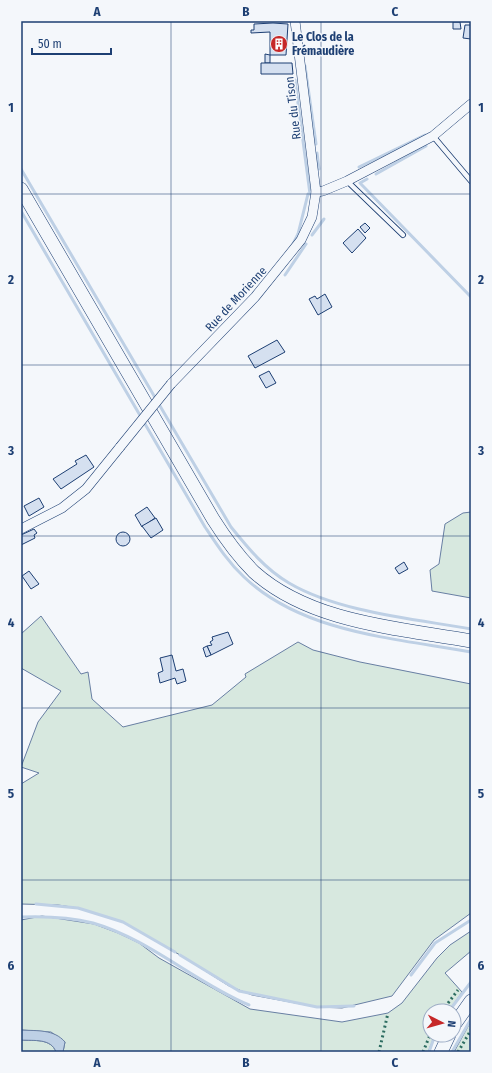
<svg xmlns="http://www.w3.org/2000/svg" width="492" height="1073" viewBox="0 0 492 1073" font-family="'Fira Sans Condensed',sans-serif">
<rect width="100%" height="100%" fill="#f4f7fb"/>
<g fill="#d7e8df" stroke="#687fa3">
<path d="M 471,512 L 471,598 L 432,591 L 430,570 L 439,564 L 445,524 L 463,513 Z"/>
<path d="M 41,616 L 81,674 L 88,672 L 92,699 L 123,727 L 212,705 L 246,677 L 245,674 L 298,642 L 313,650 L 360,662 L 471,684 L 471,913 L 434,940 L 392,996 L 342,1008 L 317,1007 L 252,995 L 229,986 L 180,955 L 123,922 L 78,908 L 58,905 L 21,904 L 21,784 L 39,773 L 21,767 L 38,722 L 61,691 L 21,668 L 21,634 Z"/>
<path d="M 42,916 L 94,924 L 118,933 L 139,943 L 159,958 L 250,1009 L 342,1022 L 388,1013 L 402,1003 L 437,958 L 450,945 L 471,931 L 471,951 L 445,973 L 462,992 L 449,1011 L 430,1011 L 430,1035 L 435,1035 L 428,1052 L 63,1052 L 65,1042 L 51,1032 L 21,1030 L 21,920 Z"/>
<path d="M 471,1021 L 471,1052 L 454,1052 Z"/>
<path d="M 21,1040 C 34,1041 51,1038 56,1052 L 21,1052 Z"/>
</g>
<path fill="#bed0e5" stroke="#687fa3" d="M 21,1030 C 37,1031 54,1029 65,1042 L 63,1052 L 56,1052 C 51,1038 34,1041 21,1040 Z"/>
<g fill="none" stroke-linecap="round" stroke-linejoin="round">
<g stroke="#bed0e5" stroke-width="3">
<path d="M 305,66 L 316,144"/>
<path d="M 295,80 L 310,194"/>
<path d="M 317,153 L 319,169"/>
<path d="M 359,167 L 425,135"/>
<path d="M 21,169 L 231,527 C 248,548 265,569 289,583 C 338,612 415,619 471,629"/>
<path d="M 376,174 L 426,146"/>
<path d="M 367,179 L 360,183 L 471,297"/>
<path d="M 21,211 L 205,527 C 217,545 228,562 244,577 C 303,633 394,638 471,652"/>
<path d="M 312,235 L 324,219"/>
<path d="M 293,244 L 298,234 L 308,194"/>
<path d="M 285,275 L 306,244"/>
<path d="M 36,904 L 78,908 L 123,922 L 175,952"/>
<path d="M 21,917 C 46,916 69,917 93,923 C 149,939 196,983 249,1005"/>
<path d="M 180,955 L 239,991 L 317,1007 L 354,1006"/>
<path d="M 411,975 L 435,943 L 471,920"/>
<path d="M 449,1011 L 471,982"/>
<path d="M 429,1052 L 435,1035"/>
<path d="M 452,1052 L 471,1019"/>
</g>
</g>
<g fill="#d5e0f0" stroke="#1d3f73">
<path d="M 453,22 L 460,22 L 461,29 L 453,29 Z"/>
<path d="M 273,23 L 288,24 L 286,55 L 270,55 L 270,32 L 251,33 L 251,30 L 254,30 L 254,24 Z"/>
<path d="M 465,25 L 471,25 L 471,39 L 463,38 Z"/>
<path d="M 265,54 L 270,55 L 270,63 L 265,63 Z"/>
<path d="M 261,63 L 292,63 L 293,74 L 261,74 Z"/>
<path d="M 365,223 L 370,228 L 365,233 L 360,227 Z"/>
<path d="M 358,229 L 366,238 L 352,253 L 343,243 Z"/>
<path d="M 325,294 L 332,307 L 318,315 L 309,299 L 315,296 L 317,299 Z"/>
<path d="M 277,340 L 285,352 L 255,368 L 248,356 Z"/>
<path d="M 269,371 L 276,383 L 266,388 L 259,376 Z"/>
<path d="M 86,455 L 94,467 L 61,489 L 53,479 L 77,464 L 75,461 Z"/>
<path d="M 39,498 L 44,507 L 29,516 L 24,506 Z"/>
<path d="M 147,507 L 155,518 L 142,527 L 135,515 Z"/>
<path d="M 156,518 L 163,530 L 151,538 L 142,526 Z"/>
<path d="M 34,529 L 37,533 L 34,535 L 35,538 L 21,545 L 21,535 Z"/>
<circle cx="123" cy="539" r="7"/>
<path d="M 404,562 L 408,569 L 399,574 L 395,568 Z"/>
<path d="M 29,571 L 39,584 L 31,589 L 22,576 Z"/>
<path d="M 228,632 L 233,644 L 211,655 L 207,646 L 212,645 L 210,642 L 213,640 L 212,637 Z"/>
<path d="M 207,646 L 211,655 L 206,657 L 203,648 Z"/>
<path d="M 172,655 L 176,671 L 183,669 L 186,681 L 177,684 L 175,678 L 160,683 L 158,673 L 163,671 L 160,658 Z"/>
</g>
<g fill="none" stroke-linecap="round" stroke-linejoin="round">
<g stroke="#1d3f73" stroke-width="6">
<g id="lane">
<path d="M 433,136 L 471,181"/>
<path d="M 347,181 L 403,235"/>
</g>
</g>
<g stroke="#1d3f73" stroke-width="10">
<g id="street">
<path d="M 316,192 L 323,191 L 347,181 L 433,136 L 471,104"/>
<path d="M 171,384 L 255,297 L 301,240 L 312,217 L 316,192 L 295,21"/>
<path d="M 21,529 L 62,508 L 86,489 L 120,447"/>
</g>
</g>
<g stroke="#1d3f73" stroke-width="14">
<g id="secondary">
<path d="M 21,189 L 213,519 C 225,538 238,556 254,572 C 311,623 399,628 471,641"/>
<path d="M 454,1025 L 471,1001"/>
<path d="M 441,1052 L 449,1035"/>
</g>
</g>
<use href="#lane" stroke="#f4f7fb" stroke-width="4.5"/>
<use href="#street" stroke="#f4f7fb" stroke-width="9"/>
<use href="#secondary" stroke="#f4f7fb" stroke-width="13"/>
<g stroke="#1d3f73" stroke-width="10" stroke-linecap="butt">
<path id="street-bridge" d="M 120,447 L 171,384"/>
</g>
<use href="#street-bridge" stroke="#f4f7fb" stroke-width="9"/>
<g stroke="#2c6c60" stroke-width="3" stroke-dasharray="2 3" stroke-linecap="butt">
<path d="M 442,1011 L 458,990"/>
<path d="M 379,1052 L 388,1013"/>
<path d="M 423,1052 L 430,1035"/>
<path d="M 458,1052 L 471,1030"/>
</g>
</g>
<path fill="none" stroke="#1d3f73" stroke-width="1" stroke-opacity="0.55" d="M 171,21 L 171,1052M 321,21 L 321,1052M 21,194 L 471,194M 21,365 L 471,365M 21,536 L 471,536M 21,708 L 471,708M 21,880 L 471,880"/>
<defs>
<g id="building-disc" transform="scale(0.9)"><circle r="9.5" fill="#c62828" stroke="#f4f7fb"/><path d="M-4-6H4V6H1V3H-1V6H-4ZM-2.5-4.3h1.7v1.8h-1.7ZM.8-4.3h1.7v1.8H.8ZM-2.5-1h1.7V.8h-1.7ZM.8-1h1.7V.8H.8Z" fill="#fff"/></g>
</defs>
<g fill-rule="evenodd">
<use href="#building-disc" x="279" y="44"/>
</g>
<g text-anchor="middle" stroke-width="3" stroke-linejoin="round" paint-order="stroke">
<g font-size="12" font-weight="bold" fill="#1d3f73" stroke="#f4f7fb" text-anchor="start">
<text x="292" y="41">Le Clos de la<tspan x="292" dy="14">Frémaudière</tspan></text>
</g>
<g font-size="12" fill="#1d3f73" stroke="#f4f7fb">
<text transform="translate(293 108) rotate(-97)" y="4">Rue du Tison</text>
<text transform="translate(236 299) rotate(-47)" y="4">Rue de Morienne</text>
</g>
</g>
<rect width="492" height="1073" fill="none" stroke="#f4f7fb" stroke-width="44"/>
<g transform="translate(442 1023) rotate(96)"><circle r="19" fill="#f4f7fb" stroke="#9eadc5"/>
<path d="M0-3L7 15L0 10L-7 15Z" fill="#c62828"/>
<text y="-6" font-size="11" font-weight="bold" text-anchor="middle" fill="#1d3f73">N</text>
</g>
<path d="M32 48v6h79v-6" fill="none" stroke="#1d3f73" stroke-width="2"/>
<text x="38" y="48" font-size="12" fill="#1d3f73" stroke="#f4f7fb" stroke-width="3" paint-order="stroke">50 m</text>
<rect x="22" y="22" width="448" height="1029" fill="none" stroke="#1d3f73" stroke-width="1.5"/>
<g font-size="13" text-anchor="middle" font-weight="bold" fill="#1d3f73">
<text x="97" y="16">A</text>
<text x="246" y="16">B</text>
<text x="395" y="16">C</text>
<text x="11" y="112">1</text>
<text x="481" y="112">1</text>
<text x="11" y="284">2</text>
<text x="481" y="284">2</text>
<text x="11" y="455">3</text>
<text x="481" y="455">3</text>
<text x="11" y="627">4</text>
<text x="481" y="627">4</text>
<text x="11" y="798">5</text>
<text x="481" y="798">5</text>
<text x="11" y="970">6</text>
<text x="481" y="970">6</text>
<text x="97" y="1067">A</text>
<text x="246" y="1067">B</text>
<text x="395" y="1067">C</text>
</g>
</svg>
